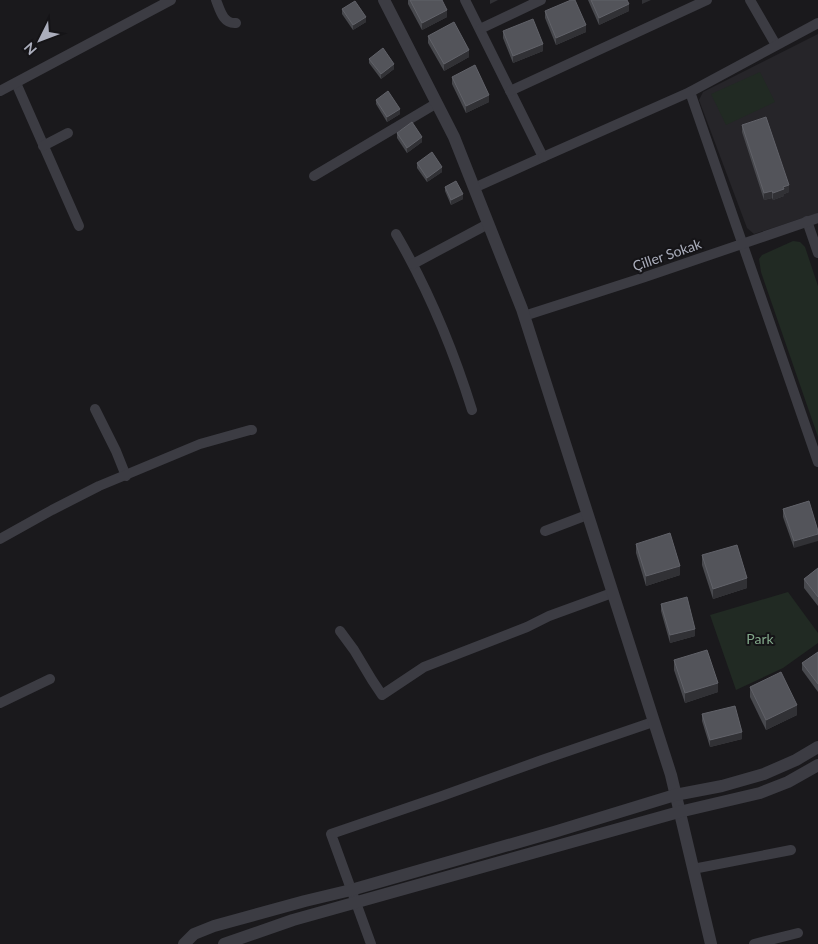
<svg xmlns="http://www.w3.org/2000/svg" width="818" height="944" viewBox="0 0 818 944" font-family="Lato,sans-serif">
<rect width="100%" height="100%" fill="#1a191c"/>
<path fill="#262529" d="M 818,34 L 818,213 L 754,234 L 747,228 L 699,100 L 703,92 Z"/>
<g fill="#212a23">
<path d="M 760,72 L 775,102 L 726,125 L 711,94 Z"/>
<path d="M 793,241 L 800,242 L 805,247 L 818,286 L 818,437 L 761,272 L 759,259 L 762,255 Z"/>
<path d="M 788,592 L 818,633 L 818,643 L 783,668 L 736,690 L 710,615 Z"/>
</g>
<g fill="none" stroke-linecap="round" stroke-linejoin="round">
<g stroke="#3c3c43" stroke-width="10">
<path d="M 216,0 C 220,10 223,24 236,23"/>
<path d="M 465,0 L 543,157 L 474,188"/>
<path d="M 750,0 L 776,45"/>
<path d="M 480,29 L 541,0"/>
<path d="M 16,83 L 79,226"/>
<path d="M 0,91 L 171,0"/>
<path d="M 510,91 L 707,0"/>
<path d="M 690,92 L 818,462"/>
<path d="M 43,146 L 68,133"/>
<path d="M 543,157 L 690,92 L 818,23"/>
<path d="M 314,176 L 437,103"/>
<path d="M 807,221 L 818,253"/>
<path d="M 396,234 C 428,289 453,349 472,410"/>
<path d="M 413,264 L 488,224"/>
<path d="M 524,316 L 645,277 L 818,218"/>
<path d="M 95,409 L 116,451 L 126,476"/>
<path d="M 545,531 L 587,515"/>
<path d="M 0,539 L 52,510 L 99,486 L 200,444 L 250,430 L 252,430"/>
<path d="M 340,631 L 354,650 L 372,680 L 382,695 L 424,667 L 527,627 L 549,616 L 612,593"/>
<path d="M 0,703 L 50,679"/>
<path d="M 693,869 L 791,850"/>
<path d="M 371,944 L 331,834 L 442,796 L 542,760 L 653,722"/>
<path d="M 754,944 L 798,933"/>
</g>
<g stroke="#3c3c43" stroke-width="12">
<path d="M 384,0 L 454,137 L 522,309 L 671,775 L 711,944"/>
<path d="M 184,944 L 194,934 L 214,926 L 305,901 L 351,890 L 554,832 L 675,795 L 722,786 L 764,774 L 796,760 L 818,747"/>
<path d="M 224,944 L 293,920 L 679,812 L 760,793 L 788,782 L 818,765"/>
</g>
</g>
<g fill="#48494e">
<path d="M 408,0 L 442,0 L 447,17 L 422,30 L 408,4 Z"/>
<path d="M 588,0 L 627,0 L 629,11 L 599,25 Z"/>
<path d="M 342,9 L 366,22 L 353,30 L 342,14 Z"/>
<path d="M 545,11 L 586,32 L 556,45 L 545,18 Z"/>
<path d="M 503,31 L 543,51 L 513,63 L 503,38 Z"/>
<path d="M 428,36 L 469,57 L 444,71 L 428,43 Z"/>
<path d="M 369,59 L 394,69 L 381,79 L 369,63 Z"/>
<path d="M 452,77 L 489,102 L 466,113 L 452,84 Z"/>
<path d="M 376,100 L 400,114 L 387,122 L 376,104 Z"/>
<path d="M 742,125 L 789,192 L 784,194 L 784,196 L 773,200 L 772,198 L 764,200 L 742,132 Z"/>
<path d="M 397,133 L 422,142 L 407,153 L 397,138 Z"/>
<path d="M 417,163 L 442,172 L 427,182 L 417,168 Z"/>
<path d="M 445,187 L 463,199 L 451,205 L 445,191 Z"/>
<path d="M 809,501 L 794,548 L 783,517 L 783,509 Z"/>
<path d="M 636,544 L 680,575 L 646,586 L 636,553 Z"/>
<path d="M 702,555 L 747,588 L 713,599 L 702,565 Z"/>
<path d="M 818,568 L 818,606 L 804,588 L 804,579 Z"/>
<path d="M 661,604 L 695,636 L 670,643 L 661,611 Z"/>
<path d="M 818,652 L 818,692 L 802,670 L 802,663 Z"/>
<path d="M 674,660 L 718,692 L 685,703 L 674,670 Z"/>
<path d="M 750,687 L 797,715 L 766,730 L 750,697 Z"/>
<path d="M 702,714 L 742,739 L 710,747 L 702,721 Z"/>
</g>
<g fill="#313135">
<path d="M 490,0 L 498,0 L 490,4 Z"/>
<path d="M 642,0 L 651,0 L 642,4 Z"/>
<path d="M 629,4 L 629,11 L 599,25 L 599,18 Z"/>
<path d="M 447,10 L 447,17 L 422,30 L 422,23 Z"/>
<path d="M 366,17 L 366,22 L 353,30 L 353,25 Z"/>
<path d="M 586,25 L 586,32 L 556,45 L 556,38 Z"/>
<path d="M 543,44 L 543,51 L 513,63 L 513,56 Z"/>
<path d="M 469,50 L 469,57 L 444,71 L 444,64 Z"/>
<path d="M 394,64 L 394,69 L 381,79 L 381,74 Z"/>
<path d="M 489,95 L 489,102 L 466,113 L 466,106 Z"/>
<path d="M 400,109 L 400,114 L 387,122 L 387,117 Z"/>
<path d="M 422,137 L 422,142 L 407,153 L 407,148 Z"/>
<path d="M 442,167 L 442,172 L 427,182 L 427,178 Z"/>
<path d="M 789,185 L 789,192 L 784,194 L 784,196 L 773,200 L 773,193 L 783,187 Z"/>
<path d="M 772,191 L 772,198 L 764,200 L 764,193 Z"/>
<path d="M 463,194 L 463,199 L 451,205 L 451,200 Z"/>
<path d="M 818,534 L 818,541 L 794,548 L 794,541 Z"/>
<path d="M 680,566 L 680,575 L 646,586 L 646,576 Z"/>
<path d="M 747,578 L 747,588 L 713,599 L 713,589 Z"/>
<path d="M 695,629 L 695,636 L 670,643 L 670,635 Z"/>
<path d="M 718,683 L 718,692 L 685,703 L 685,693 Z"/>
<path d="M 797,705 L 797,715 L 766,730 L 766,720 Z"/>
<path d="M 742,732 L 742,739 L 710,747 L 710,740 Z"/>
</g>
<g fill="#53545a" stroke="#616269">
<path d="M 410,0 L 442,0 L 447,10 L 422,23 Z"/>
<path d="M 571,0 L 575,0 L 586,25 L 556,38 L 545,11 Z"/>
<path d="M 591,0 L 627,0 L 629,4 L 599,18 Z"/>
<path d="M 355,1 L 366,17 L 353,25 L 342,9 Z"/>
<path d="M 533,19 L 543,44 L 513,56 L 503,31 Z"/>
<path d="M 454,22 L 469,50 L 444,64 L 428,36 Z"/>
<path d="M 383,48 L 394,64 L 381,74 L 369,59 Z"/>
<path d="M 475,65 L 489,95 L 466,106 L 452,77 Z"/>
<path d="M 388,91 L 400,109 L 387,117 L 376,100 Z"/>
<path d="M 766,117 L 789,185 L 783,187 L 784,189 L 773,193 L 772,191 L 764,193 L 742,125 Z"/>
<path d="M 412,122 L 422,137 L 407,148 L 397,133 Z"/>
<path d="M 432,152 L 442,167 L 427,178 L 417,163 Z"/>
<path d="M 456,181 L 463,194 L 451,200 L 445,187 Z"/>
<path d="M 809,501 L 818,531 L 818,534 L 794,541 L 783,509 Z"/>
<path d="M 670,533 L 680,566 L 646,576 L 636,544 Z"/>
<path d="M 737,545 L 747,578 L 713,589 L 702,555 Z"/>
<path d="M 818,568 L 818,597 L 804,579 Z"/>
<path d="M 687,597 L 695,629 L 670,635 L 661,604 Z"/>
<path d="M 707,650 L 718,683 L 685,693 L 674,660 Z"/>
<path d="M 818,652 L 818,684 L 802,663 Z"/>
<path d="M 781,672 L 797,705 L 766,720 L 750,687 Z"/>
<path d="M 735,706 L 742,732 L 710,740 L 702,714 Z"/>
</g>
<g text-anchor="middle" stroke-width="4" stroke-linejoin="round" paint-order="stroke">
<g font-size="14" fill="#abaebc" stroke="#151417">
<text transform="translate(667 255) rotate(-19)" y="5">Çiller Sokak</text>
</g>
<g font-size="14" fill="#82a88a" stroke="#151417">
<text x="760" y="644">Park</text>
</g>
</g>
<g transform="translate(40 40) rotate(228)" stroke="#151417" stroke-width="4" paint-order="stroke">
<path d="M0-4L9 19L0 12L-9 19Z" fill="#abaebc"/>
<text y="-8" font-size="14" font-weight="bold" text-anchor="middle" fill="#abaebc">N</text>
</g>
</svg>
